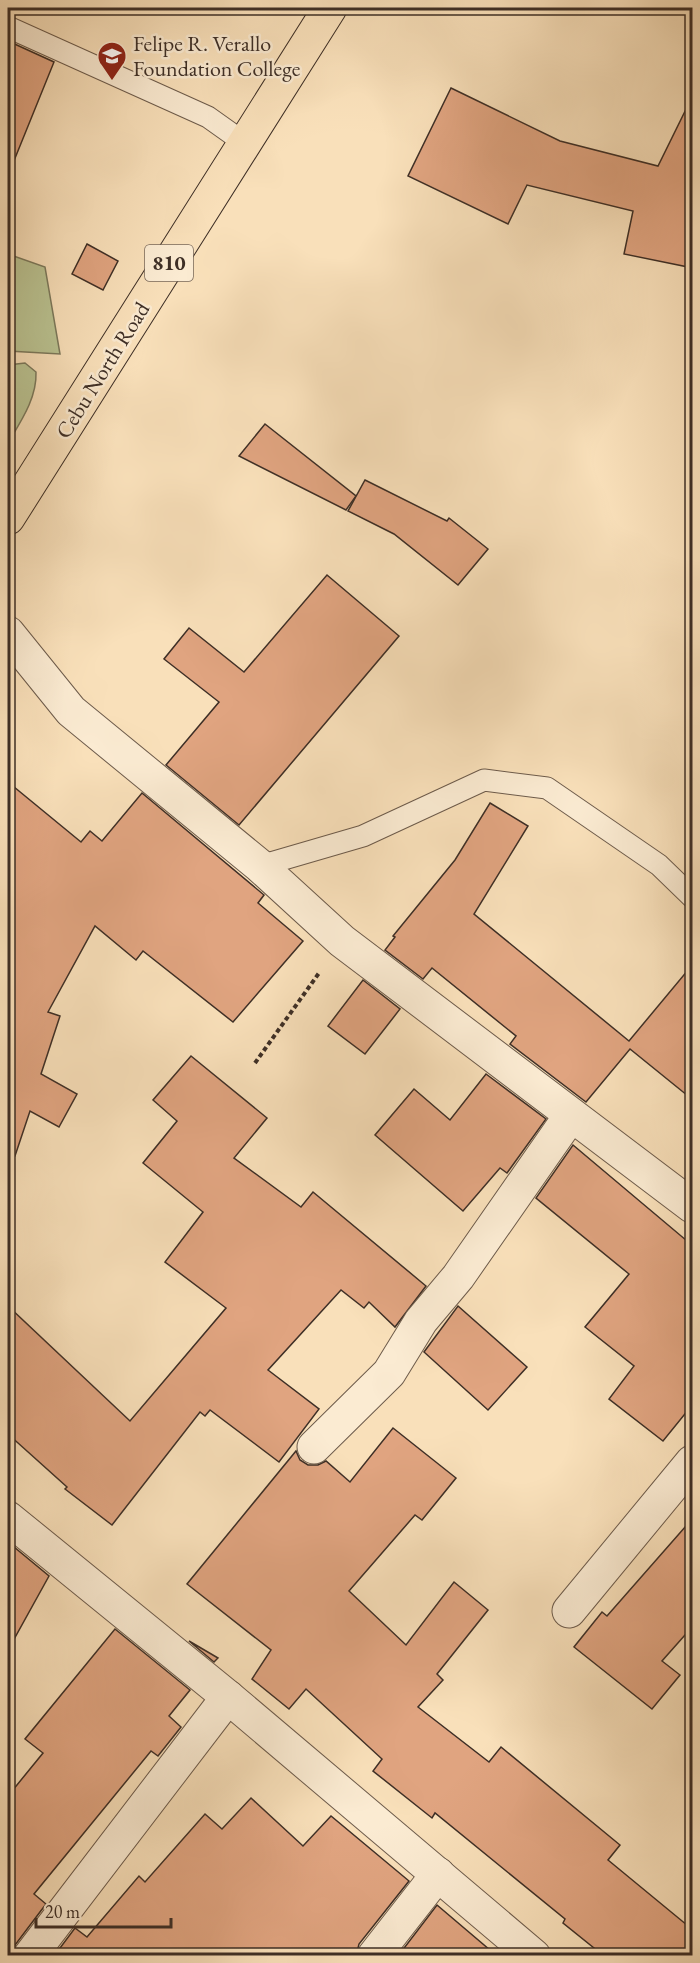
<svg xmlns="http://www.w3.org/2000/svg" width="700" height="1963" viewBox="0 0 700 1963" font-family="'EB Garamond',serif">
<rect width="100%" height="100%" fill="#f9e0ba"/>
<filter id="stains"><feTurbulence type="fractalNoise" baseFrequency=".00333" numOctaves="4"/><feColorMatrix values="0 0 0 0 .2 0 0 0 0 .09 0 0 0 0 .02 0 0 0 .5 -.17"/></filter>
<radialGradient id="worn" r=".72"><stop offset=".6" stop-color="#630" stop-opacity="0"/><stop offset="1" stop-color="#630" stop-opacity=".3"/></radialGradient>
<g fill="#bac392" stroke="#7c795c" stroke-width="1.5">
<path d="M 8,254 L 45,267 L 60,354 L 8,351 Z"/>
<path d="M 25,363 L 36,372 C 37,398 21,421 8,443 L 8,365 Z"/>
</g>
<g fill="#e0a480" stroke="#3e2f26" stroke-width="1.5">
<path d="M 8,41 L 54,62 L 9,173 L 8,173 Z"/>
<path d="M 451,88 L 560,141 L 658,166 L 693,95 L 693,268 L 624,254 L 633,211 L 527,185 L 508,224 L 408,176 Z"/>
<path d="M 87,244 L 118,261 L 103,290 L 72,274 Z"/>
<path d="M 265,424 L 356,496 L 346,510 L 239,456 Z"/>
<path d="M 365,480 L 447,521 L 449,518 L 488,549 L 458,585 L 394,534 L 348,511 Z"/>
<path d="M 327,575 L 399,636 L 239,825 L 166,765 L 219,702 L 164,659 L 189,628 L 244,672 Z"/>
<path d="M 8,782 L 81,842 L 90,831 L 102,841 L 142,793 L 264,895 L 258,903 L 303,941 L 233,1022 L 143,951 L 136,960 L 95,926 L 48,1012 L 60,1016 L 41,1074 L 77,1094 L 59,1127 L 30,1111 L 15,1156 L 8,1155 Z"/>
<path d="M 490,803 L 528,826 L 474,914 L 629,1041 L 693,964 L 693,1100 L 630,1049 L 586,1102 L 510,1044 L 516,1036 L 432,968 L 423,979 L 385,950 L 395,937 L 393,936 L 455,860 Z"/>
<path d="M 363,980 L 400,1009 L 365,1054 L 328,1026 Z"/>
<path d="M 191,1056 L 267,1118 L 234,1158 L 301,1207 L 313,1192 L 426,1286 L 395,1327 L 369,1302 L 364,1308 L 341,1290 L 268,1370 L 319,1409 L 279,1462 L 210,1410 L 205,1416 L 200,1412 L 112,1525 L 65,1489 L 67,1487 L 8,1434 L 8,1306 L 130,1421 L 226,1308 L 165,1262 L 203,1212 L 143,1163 L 177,1121 L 153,1100 Z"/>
<path d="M 486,1074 L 546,1119 L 507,1173 L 500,1168 L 463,1211 L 375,1135 L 414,1089 L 450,1120 Z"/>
<path d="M 573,1145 L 693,1246 L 693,1404 L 663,1441 L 609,1399 L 634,1366 L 585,1327 L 629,1274 L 536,1198 Z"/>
<path d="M 458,1306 L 527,1367 L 488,1410 L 424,1352 Z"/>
<path d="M 393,1428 L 456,1478 L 422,1520 L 415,1515 L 349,1591 L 406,1645 L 454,1582 L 488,1610 L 437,1674 L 443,1680 L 418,1707 L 489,1762 L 501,1747 L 620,1845 L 608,1860 L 693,1930 L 693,1956 L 604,1956 L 563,1923 L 565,1919 L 435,1813 L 432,1818 L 373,1771 L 382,1759 L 306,1689 L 289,1709 L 252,1679 L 271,1650 L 187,1584 L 296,1451 L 300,1460 L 308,1465 L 318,1465 L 326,1461 L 350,1482 Z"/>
<path d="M 693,1518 L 693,1626 L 662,1661 L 680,1675 L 652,1709 L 574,1647 L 602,1612 L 607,1616 Z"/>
<path d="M 8,1542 L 49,1576 L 8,1650 Z"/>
<path d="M 115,1629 L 190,1690 L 169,1716 L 181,1727 L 158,1756 L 151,1751 L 34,1894 L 46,1904 L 15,1945 L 12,1956 L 8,1956 L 8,1796 L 43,1753 L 25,1739 Z"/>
<path d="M 189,1641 L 218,1658 L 214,1662 Z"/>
<path d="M 251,1798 L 303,1846 L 331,1816 L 409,1881 L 359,1944 L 356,1956 L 54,1956 L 75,1928 L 87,1937 L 139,1876 L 145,1882 L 205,1814 L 222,1829 Z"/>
<path d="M 437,1905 L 497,1956 L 398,1956 Z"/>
</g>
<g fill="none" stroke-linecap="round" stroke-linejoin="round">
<g stroke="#6d5b4b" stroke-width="23">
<g id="service">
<path d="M 8,27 L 208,117 L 246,144"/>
<path d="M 260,866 L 363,836 L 484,780 L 547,788 L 659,865 L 692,897"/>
</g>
</g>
<g stroke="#6d5b4b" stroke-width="35">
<g id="minor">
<path d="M 8,633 L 71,711 L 260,866 L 342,941 L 692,1206"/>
<path d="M 314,1447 L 389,1373 L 421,1321 L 458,1277 L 571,1115"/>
<path d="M 8,1518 L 228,1697 L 534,1956"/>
<path d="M 569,1611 L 692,1462"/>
<path d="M 30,1956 L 228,1697"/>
<path d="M 374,1956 L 438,1874"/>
</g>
</g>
<g stroke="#3e2f26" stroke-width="35">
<path id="trunk" d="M 8,518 L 330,8"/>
</g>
<path stroke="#3e2f26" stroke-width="4" stroke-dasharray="4.5 3" stroke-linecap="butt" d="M 255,1063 L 319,973"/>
<use href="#service" stroke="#fbebd2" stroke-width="21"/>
<use href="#minor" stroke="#fbebd2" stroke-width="33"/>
<use href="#trunk" stroke="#f9e0ba" stroke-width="33"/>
</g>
<defs>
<g id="university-pin" transform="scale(1.5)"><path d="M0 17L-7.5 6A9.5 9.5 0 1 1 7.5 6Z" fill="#8f2418" stroke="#fbebd2"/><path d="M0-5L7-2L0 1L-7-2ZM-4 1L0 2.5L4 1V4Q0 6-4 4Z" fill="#fff"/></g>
</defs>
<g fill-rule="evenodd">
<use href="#university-pin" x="112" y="56"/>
</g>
<g text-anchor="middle" stroke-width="5" stroke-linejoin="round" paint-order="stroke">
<rect fill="#fbebd2" stroke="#77675a" stroke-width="1.5" x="145" y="245" width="48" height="36" rx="4.5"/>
<g font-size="21" font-weight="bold" fill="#3e2f26">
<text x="169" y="270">810</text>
</g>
<g font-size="22" fill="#3e2f26" stroke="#fbebd2" text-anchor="start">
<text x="133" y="51">Felipe R. Verallo<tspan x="133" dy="25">Foundation College</tspan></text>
</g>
<g font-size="22" fill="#3e2f26" stroke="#fbebd2">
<text transform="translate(102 370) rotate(-58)" y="8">Cebu North Road</text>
</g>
</g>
<rect width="700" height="1963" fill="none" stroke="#f9e0ba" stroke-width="30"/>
<rect x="9" y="9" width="682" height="1945" fill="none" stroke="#3e2f26" stroke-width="3"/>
<rect x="15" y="15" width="670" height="1933" fill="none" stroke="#3e2f26" stroke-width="1.5"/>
<path d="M36 1918v9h135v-9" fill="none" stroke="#3e2f26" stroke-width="3"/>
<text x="45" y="1918" font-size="18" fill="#3e2f26" stroke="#fbebd2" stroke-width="4.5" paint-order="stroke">20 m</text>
<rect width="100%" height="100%" filter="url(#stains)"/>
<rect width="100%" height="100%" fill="url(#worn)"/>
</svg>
